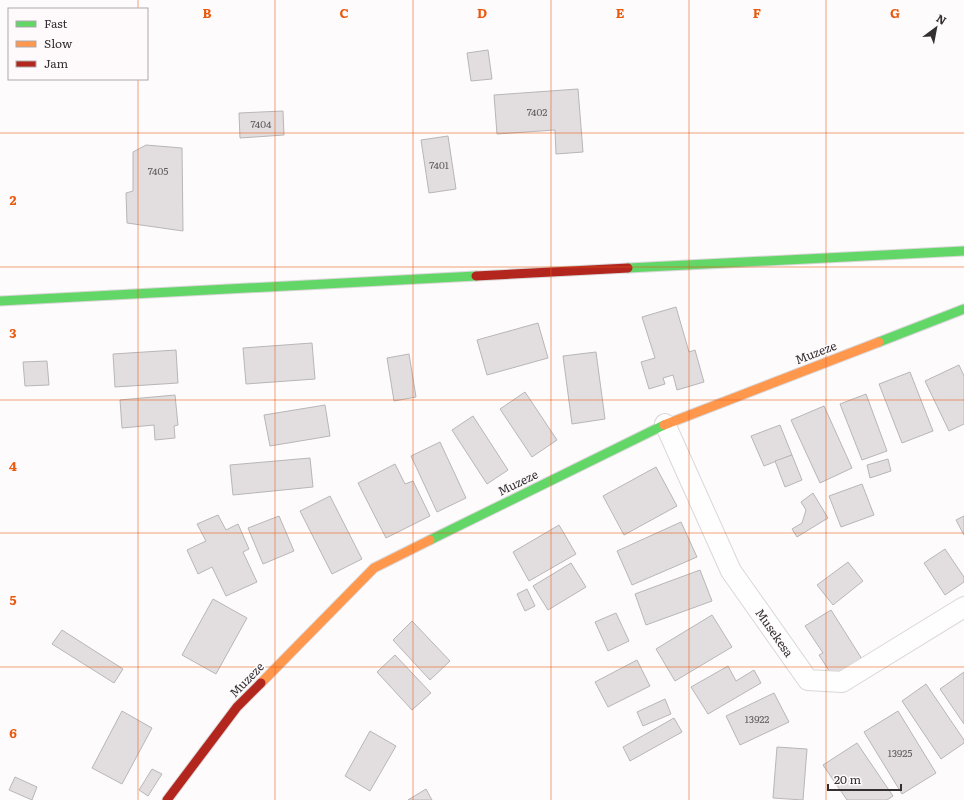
<svg xmlns="http://www.w3.org/2000/svg" width="964" height="800" viewBox="0 0 964 800" font-family="Literata,serif">
<rect width="100%" height="100%" fill="#fdfbfc"/>
<g fill="#e2dee0" stroke="#b8b6b7">
<path d="M 488,50 L 492,79 L 471,81 L 467,53 Z"/>
<path d="M 578,89 L 583,152 L 556,154 L 555,130 L 497,134 L 494,95 Z"/>
<path d="M 283,111 L 284,135 L 240,138 L 239,113 Z"/>
<path d="M 448,136 L 456,189 L 429,193 L 421,140 Z"/>
<path d="M 146,145 L 182,148 L 183,231 L 127,223 L 126,193 L 133,191 L 133,152 Z"/>
<path d="M 676,307 L 689,352 L 695,350 L 704,382 L 677,390 L 673,375 L 663,378 L 665,384 L 649,389 L 641,362 L 655,358 L 642,317 Z"/>
<path d="M 538,323 L 548,358 L 487,375 L 477,340 Z"/>
<path d="M 312,343 L 315,379 L 246,384 L 243,348 Z"/>
<path d="M 176,350 L 178,383 L 115,387 L 113,354 Z"/>
<path d="M 596,352 L 605,419 L 572,424 L 563,356 Z"/>
<path d="M 409,354 L 416,397 L 394,401 L 387,358 Z"/>
<path d="M 47,361 L 49,385 L 25,386 L 23,362 Z"/>
<path d="M 959,365 L 964,376 L 964,424 L 949,431 L 925,381 Z"/>
<path d="M 910,372 L 933,431 L 902,443 L 879,384 Z"/>
<path d="M 525,392 L 557,440 L 532,457 L 500,409 Z"/>
<path d="M 866,394 L 887,451 L 862,460 L 840,404 Z"/>
<path d="M 175,395 L 178,425 L 174,426 L 175,438 L 155,440 L 154,425 L 122,428 L 120,400 Z"/>
<path d="M 325,405 L 330,436 L 270,446 L 264,415 Z"/>
<path d="M 824,406 L 852,468 L 820,483 L 791,420 Z"/>
<path d="M 473,416 L 508,470 L 487,484 L 452,430 Z"/>
<path d="M 780,425 L 792,455 L 764,466 L 751,436 Z"/>
<path d="M 440,442 L 466,498 L 437,512 L 411,456 Z"/>
<path d="M 792,455 L 802,480 L 785,487 L 775,461 Z"/>
<path d="M 310,458 L 313,487 L 233,495 L 230,465 Z"/>
<path d="M 888,459 L 891,471 L 870,478 L 867,465 Z"/>
<path d="M 395,464 L 405,484 L 413,481 L 430,516 L 386,538 L 358,483 Z"/>
<path d="M 656,467 L 677,506 L 624,535 L 603,496 Z"/>
<path d="M 862,484 L 874,515 L 841,527 L 829,496 Z"/>
<path d="M 813,493 L 828,518 L 797,537 L 792,529 L 802,523 L 806,510 L 801,502 Z"/>
<path d="M 330,496 L 362,559 L 332,574 L 300,511 Z"/>
<path d="M 218,515 L 226,530 L 238,524 L 249,549 L 243,552 L 257,582 L 226,596 L 212,567 L 198,574 L 187,550 L 206,541 L 197,524 Z"/>
<path d="M 279,516 L 294,551 L 263,564 L 248,528 Z"/>
<path d="M 964,516 L 964,535 L 956,520 Z"/>
<path d="M 681,522 L 697,557 L 632,585 L 617,551 Z"/>
<path d="M 559,525 L 576,554 L 529,581 L 513,552 Z"/>
<path d="M 945,549 L 964,577 L 964,582 L 945,595 L 924,563 Z"/>
<path d="M 848,562 L 863,581 L 833,605 L 817,585 Z"/>
<path d="M 571,563 L 586,587 L 548,610 L 533,586 Z"/>
<path d="M 700,570 L 712,601 L 646,625 L 635,594 Z"/>
<path d="M 527,589 L 535,606 L 525,611 L 517,594 Z"/>
<path d="M 213,599 L 247,618 L 216,674 L 182,655 Z"/>
<path d="M 831,610 L 862,659 L 833,677 L 819,655 L 823,653 L 805,626 Z"/>
<path d="M 616,613 L 629,641 L 608,651 L 595,622 Z"/>
<path d="M 712,615 L 732,647 L 675,681 L 656,649 Z"/>
<path d="M 412,621 L 450,661 L 430,680 L 393,640 Z"/>
<path d="M 62,630 L 123,669 L 114,683 L 52,644 Z"/>
<path d="M 395,655 L 431,693 L 412,710 L 377,672 Z"/>
<path d="M 637,660 L 650,686 L 608,707 L 595,682 Z"/>
<path d="M 728,666 L 736,681 L 754,670 L 761,683 L 708,714 L 691,687 Z"/>
<path d="M 964,672 L 964,724 L 940,689 Z"/>
<path d="M 926,684 L 964,740 L 964,743 L 941,759 L 902,701 Z"/>
<path d="M 774,693 L 789,722 L 740,745 L 726,716 Z"/>
<path d="M 665,699 L 671,714 L 643,726 L 637,712 Z"/>
<path d="M 122,711 L 152,728 L 122,784 L 92,768 Z"/>
<path d="M 898,711 L 936,773 L 902,794 L 864,732 Z"/>
<path d="M 674,718 L 682,732 L 630,761 L 623,747 Z"/>
<path d="M 370,731 L 396,746 L 370,791 L 345,776 Z"/>
<path d="M 857,743 L 893,796 L 887,800 L 847,800 L 823,765 Z"/>
<path d="M 777,747 L 807,749 L 803,800 L 773,798 Z"/>
<path d="M 152,769 L 162,774 L 148,796 L 139,790 Z"/>
<path d="M 15,777 L 37,787 L 32,800 L 9,790 Z"/>
<path d="M 426,789 L 432,800 L 408,800 Z"/>
</g>
<g fill="none" stroke-linecap="round" stroke-linejoin="round">
<g stroke="#dad7d8" stroke-width="22">
<path id="street" d="M 665,424 L 731,571 L 808,680 L 842,682 L 964,607"/>
</g>
<g stroke="#dad7d8" stroke-width="11">
<g id="fast">
<path d="M 628,268 L 964,251"/>
<path d="M 0,301 L 476,276"/>
<path d="M 879,342 L 964,309"/>
<path d="M 430,540 L 664,425"/>
</g>
</g>
<g stroke="#dad7d8" stroke-width="11">
<g id="slow">
<path d="M 664,425 L 879,342"/>
<path d="M 261,683 L 374,568 L 430,540"/>
</g>
</g>
<g stroke="#dad7d8" stroke-width="11">
<g id="jam">
<path d="M 476,276 L 628,268"/>
<path d="M 167,800 L 237,707 L 261,683"/>
</g>
</g>
<use href="#street" stroke="#fffeff" stroke-width="20"/>
<use href="#fast" stroke="#63d668" stroke-width="9"/>
<use href="#slow" stroke="#ff974d" stroke-width="9"/>
<use href="#jam" stroke="#b3261e" stroke-width="9"/>
</g>
<path fill="none" stroke="#e8590c" stroke-width="1" stroke-opacity="0.55" d="M 138,0 L 138,9M 275,0 L 275,800M 413,0 L 413,800M 551,0 L 551,800M 689,0 L 689,800M 826,0 L 826,800M 138,79 L 138,800M 0,133 L 964,133M 0,267 L 964,267M 0,400 L 964,400M 0,533 L 964,533M 0,667 L 964,667"/>
<g text-anchor="middle" stroke-width="3" stroke-linejoin="round" paint-order="stroke">
<g font-size="10" fill="#605c5e">
<text x="537" y="116">7402</text>
<text x="261" y="128">7404</text>
<text x="439" y="169">7401</text>
<text x="158" y="175">7405</text>
<text x="757" y="723">13922</text>
<text x="900" y="757">13925</text>
</g>
<g font-size="12" fill="#343032" stroke="#fefafc">
<text transform="translate(816 353) rotate(-21)" y="4">Muzeze</text>
<text transform="translate(518 483) rotate(-26)" y="4">Muzeze</text>
<text transform="translate(774 633) rotate(55)" y="4">Musekesa</text>
<text transform="translate(247 680) rotate(-46)" y="4">Muzeze</text>
</g>
</g>
<g font-size="13" text-anchor="middle" font-weight="bold" fill="#e8590c" stroke="#fefafc" stroke-width="3" stroke-linejoin="round" paint-order="stroke">
<text x="207" y="18">B</text>
<text x="344" y="18">C</text>
<text x="482" y="18">D</text>
<text x="620" y="18">E</text>
<text x="757" y="18">F</text>
<text x="895" y="18">G</text>
<text x="13" y="205">2</text>
<text x="13" y="338">3</text>
<text x="13" y="471">4</text>
<text x="13" y="605">5</text>
<text x="13" y="738">6</text>
</g>
<rect x="8" y="8" width="140" height="72" fill="#fefafc" stroke="#ada9ab"/>
<rect x="16" y="21" width="20" height="6" fill="#63d668" stroke="#ada9ab"/>
<text x="44" y="28" font-size="12" fill="#343032">Fast</text>
<rect x="16" y="41" width="20" height="6" fill="#ff974d" stroke="#ada9ab"/>
<text x="44" y="48" font-size="12" fill="#343032">Slow</text>
<rect x="16" y="61" width="20" height="6" fill="#b3261e" stroke="#ada9ab"/>
<text x="44" y="68" font-size="12" fill="#343032">Jam</text>
<g transform="translate(936 28) rotate(32)" stroke="#fefafc" stroke-width="3" paint-order="stroke">
<path d="M0-3L7 15L0 10L-7 15Z" fill="#343032"/>
<text y="-6" font-size="11" font-weight="bold" text-anchor="middle" fill="#343032">N</text>
</g>
<path d="M828 784v6h73v-6" fill="none" stroke="#343032" stroke-width="2"/>
<text x="834" y="784" font-size="12" fill="#343032" stroke="#fefafc" stroke-width="3" paint-order="stroke">20 m</text>
</svg>
